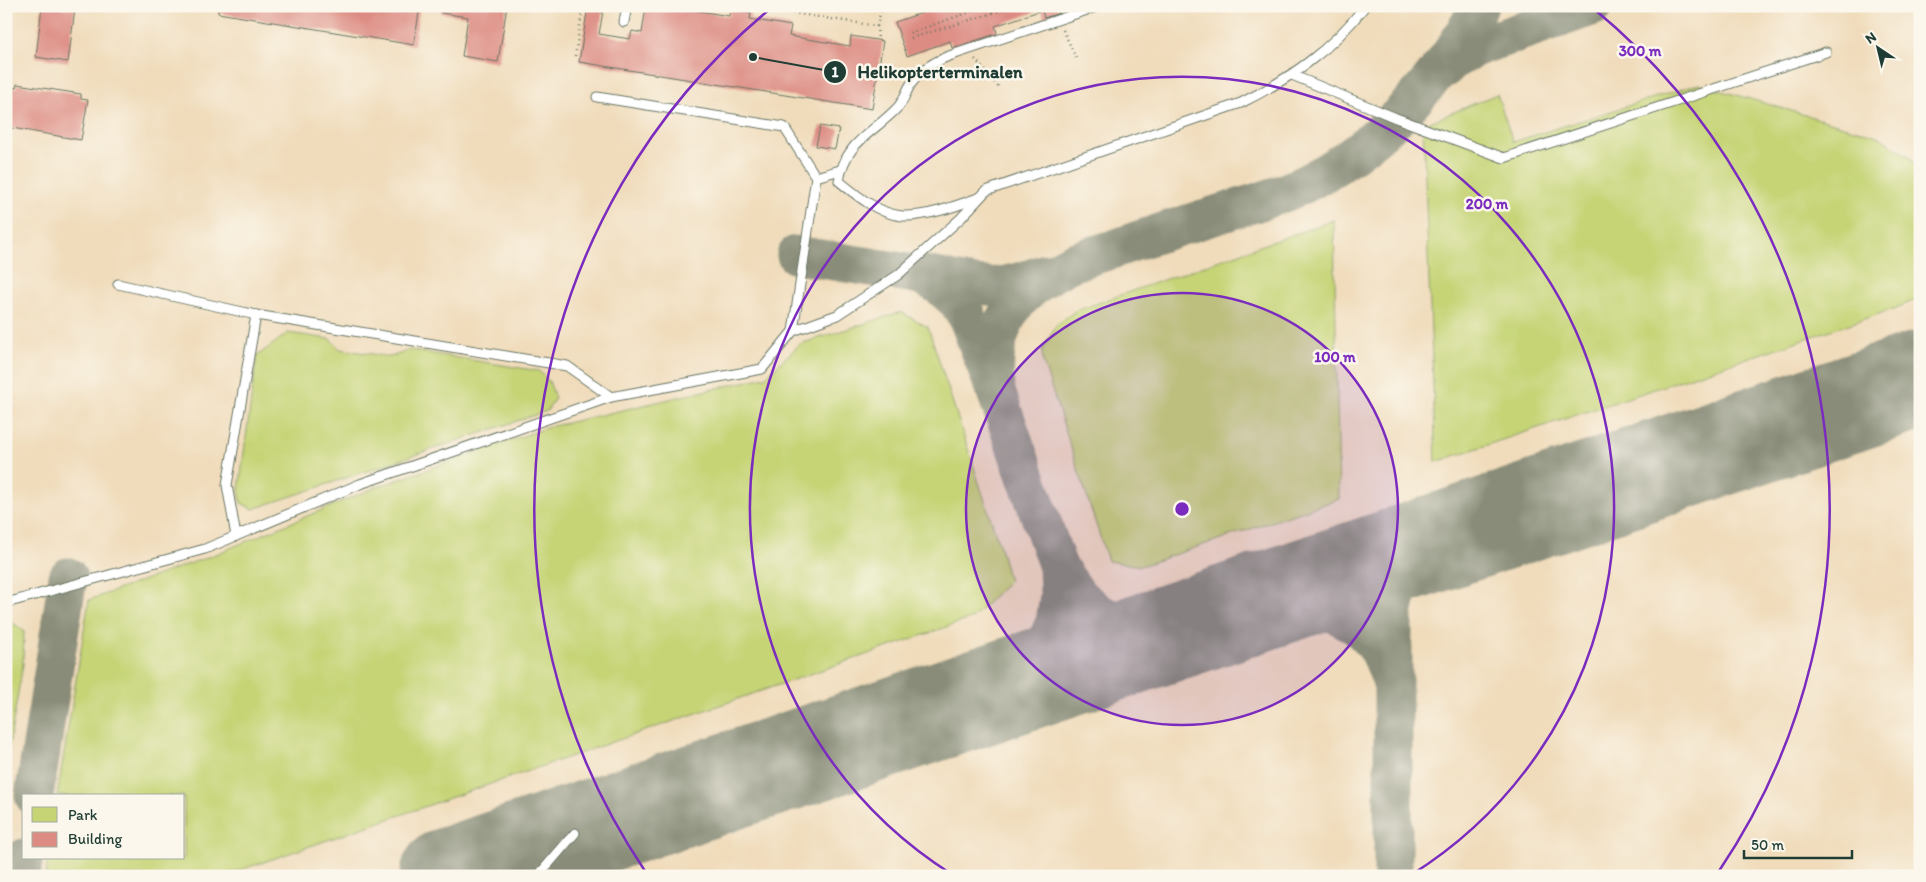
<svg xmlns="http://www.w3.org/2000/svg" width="1926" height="882" viewBox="0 0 1926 882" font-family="Itim,sans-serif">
<rect width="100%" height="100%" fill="#fbf7ec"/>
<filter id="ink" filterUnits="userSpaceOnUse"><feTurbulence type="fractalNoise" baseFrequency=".02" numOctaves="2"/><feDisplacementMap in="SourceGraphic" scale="10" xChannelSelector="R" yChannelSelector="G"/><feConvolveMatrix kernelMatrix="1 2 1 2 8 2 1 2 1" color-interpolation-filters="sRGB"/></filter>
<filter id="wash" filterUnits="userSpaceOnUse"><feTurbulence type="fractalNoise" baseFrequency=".0096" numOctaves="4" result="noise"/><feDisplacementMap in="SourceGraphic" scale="20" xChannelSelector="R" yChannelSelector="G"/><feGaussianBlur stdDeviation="1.12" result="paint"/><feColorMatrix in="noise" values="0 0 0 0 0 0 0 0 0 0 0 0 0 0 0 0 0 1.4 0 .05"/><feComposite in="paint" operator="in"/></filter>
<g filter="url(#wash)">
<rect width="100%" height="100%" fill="#f0dcbb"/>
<g fill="#c6d476" stroke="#728855">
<path d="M 1698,84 L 1878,136 L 1910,157 L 1920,175 L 1920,298 L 1894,309 L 1436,462 L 1423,125 L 1497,94 L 1513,142 Z"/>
<path d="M 1334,220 L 1339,499 L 1141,566 L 1108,561 L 1043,362 L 1042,351 L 1056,325 L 1075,311 Z"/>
<path d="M 901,312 L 928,327 L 1000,547 L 1009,581 L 973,618 L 223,876 L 46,876 L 47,858 L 184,858 L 184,796 L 57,796 L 89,600 L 211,556 L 377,487 L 549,427 L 765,377 L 800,344 Z"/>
<path d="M 288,333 L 330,339 L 340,349 L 391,357 L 410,350 L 539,371 L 549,381 L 555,398 L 547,411 L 253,509 L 241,503 L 239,489 L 257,356 Z"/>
<path d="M 6,618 L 24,631 L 23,664 L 6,763 Z"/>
</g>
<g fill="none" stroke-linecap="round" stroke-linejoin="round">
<g stroke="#888c78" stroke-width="39">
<path d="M 1445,68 L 1452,61 L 1476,47 L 1594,6"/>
<path d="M 796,255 L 921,275 L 940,286 L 956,300 L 967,316 L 991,379"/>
<path d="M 925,275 C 949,279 976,288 1000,286 C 1016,284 1031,278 1046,273"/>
<path d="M 1058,567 L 1079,597 L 1099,613 L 1117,622 L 1154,630 L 1203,622"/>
<path d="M 1248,606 C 1297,601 1350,605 1379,651 C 1384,660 1387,670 1391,680"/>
<path d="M 979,697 L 1010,680 L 1029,665 L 1038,654 L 1047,640 L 1055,622 L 1059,595 L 1058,567 L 995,389 C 994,366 994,344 1004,323 C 1016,296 1042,278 1067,265 C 1081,258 1099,254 1114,249 C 1152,235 1190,223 1229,211 C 1258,202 1287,194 1314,179 C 1385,139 1442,79 1479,6"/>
<path d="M 34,796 L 68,577"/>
<path d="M 21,876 L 24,858"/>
<path d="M 1393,876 L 1393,614 C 1403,570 1405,567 1442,542"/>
</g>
<path stroke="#888c78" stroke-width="98" d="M 449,876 L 1920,380"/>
</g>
<g id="blocks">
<g fill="#dd8c83">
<path d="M 42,6 L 75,9 L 68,62 L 36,57 Z"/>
<path d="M 218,6 L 420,6 L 414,45 L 218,13 Z"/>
<path d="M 442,6 L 507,6 L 498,62 L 462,56 L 468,17 L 441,13 Z"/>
<path d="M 588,6 L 604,6 L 599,34 L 630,39 L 632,31 L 642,33 L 646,6 L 670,6 L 729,16 L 730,9 L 751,13 L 750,19 L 791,26 L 789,36 L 850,46 L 851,36 L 883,41 L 872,109 L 579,62 Z"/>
<path d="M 942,6 L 1057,6 L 1059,13 L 1044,18 L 1042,10 L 995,26 L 997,32 L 996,34 L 952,48 L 950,41 L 907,56 L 895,22 Z"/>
<path d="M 17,84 L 81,94 L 81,99 L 88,100 L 81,140 L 6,127 L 6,87 L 16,88 Z"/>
<path d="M 820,126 L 839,129 L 835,149 L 816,146 Z"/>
</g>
</g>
</g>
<g filter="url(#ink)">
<use href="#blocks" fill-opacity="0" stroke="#687563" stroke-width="1"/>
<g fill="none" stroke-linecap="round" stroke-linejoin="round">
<g stroke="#687563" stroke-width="11">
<g id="lane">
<path d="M 624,22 L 627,6"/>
<path d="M 1292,75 L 1396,118 L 1504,158 L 1826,52"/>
<path d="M 597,97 L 784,127 L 816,177 L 793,331"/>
<path d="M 816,177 L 840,170"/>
<path d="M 978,198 C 956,206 926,217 902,216 C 879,214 856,195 839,181 C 845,141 874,133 898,107 C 904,101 906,91 911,84 C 921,70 937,60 952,55 L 1099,6"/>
<path d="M 118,284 L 256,315 L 567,366 L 611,397"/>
<path d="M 236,536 L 227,485 L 256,315"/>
<path d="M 6,603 L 205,549 L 360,484 L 611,397 L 762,369 L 793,331 L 837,315 L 898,275 L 961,218 L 986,191 L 1241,103 C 1289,79 1332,50 1365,6"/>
<path d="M 538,876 L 575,833"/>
</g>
</g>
<g stroke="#687563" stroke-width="2.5" stroke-dasharray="1 4" stroke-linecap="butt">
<path d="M 748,6 L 877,26 L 882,6"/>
<path d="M 740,11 L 741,6"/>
<path d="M 877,26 L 878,40"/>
<path d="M 1063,30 L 1076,58"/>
<path d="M 910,33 L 987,6"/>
<path d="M 911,38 L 1016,6"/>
<path d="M 575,56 L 583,6"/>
<path d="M 975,59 L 1000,89"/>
</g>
<use href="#lane" stroke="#fff" stroke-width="9"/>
</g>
</g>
<circle cx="1182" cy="509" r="216" fill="#7b2cbf" fill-opacity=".12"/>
<g fill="none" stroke="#7b2cbf" stroke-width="2.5">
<circle cx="1182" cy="509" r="216"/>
<path d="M953 875A432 432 0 1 1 1411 875"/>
<path d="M645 871A648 648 0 0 1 770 9M1594 9A648 648 0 0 1 1719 871"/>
</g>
<circle cx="1182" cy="509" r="8" fill="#7b2cbf" stroke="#fbf7ec" stroke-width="2.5"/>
<g font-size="15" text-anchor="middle" font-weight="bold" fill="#7b2cbf" stroke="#fbf7ec" stroke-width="5" stroke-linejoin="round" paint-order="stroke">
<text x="1640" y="56">300 m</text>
<text x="1487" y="209">200 m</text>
<text x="1335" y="362">100 m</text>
</g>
<path fill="none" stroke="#1f3d34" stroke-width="2" d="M753 57L835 72"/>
<g fill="#1f3d34" stroke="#fbf7ec" stroke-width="2">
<circle cx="753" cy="57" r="5"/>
<circle cx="835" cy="72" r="12"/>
</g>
<g font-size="15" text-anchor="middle" font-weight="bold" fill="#fff">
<text x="835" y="77">1</text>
</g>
<g font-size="18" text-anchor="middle" font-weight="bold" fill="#1f3d34" stroke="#fbf7ec" stroke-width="5" stroke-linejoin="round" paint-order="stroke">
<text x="940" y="78">Helikopterterminalen</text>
</g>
<rect width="1926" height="882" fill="none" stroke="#fbf7ec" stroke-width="25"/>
<rect x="22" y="794" width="162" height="65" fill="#fbf7ec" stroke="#a3ada2"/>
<rect x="32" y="807" width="25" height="15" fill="#c6d476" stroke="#a3ada2"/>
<text x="68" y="820" font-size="15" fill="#1f3d34">Park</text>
<rect x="32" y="832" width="25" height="15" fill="#dd8c83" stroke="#a3ada2"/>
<text x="68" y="844" font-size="15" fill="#1f3d34">Building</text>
<g transform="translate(1878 48) rotate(325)" stroke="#fbf7ec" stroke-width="4" paint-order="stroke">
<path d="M0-4L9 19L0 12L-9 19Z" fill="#1f3d34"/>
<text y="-8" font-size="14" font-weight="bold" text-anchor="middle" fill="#1f3d34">N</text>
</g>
<path d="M1744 850v8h108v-8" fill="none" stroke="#1f3d34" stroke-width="2.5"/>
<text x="1751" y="850" font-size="15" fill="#1f3d34" stroke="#fbf7ec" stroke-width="4" paint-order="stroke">50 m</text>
</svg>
